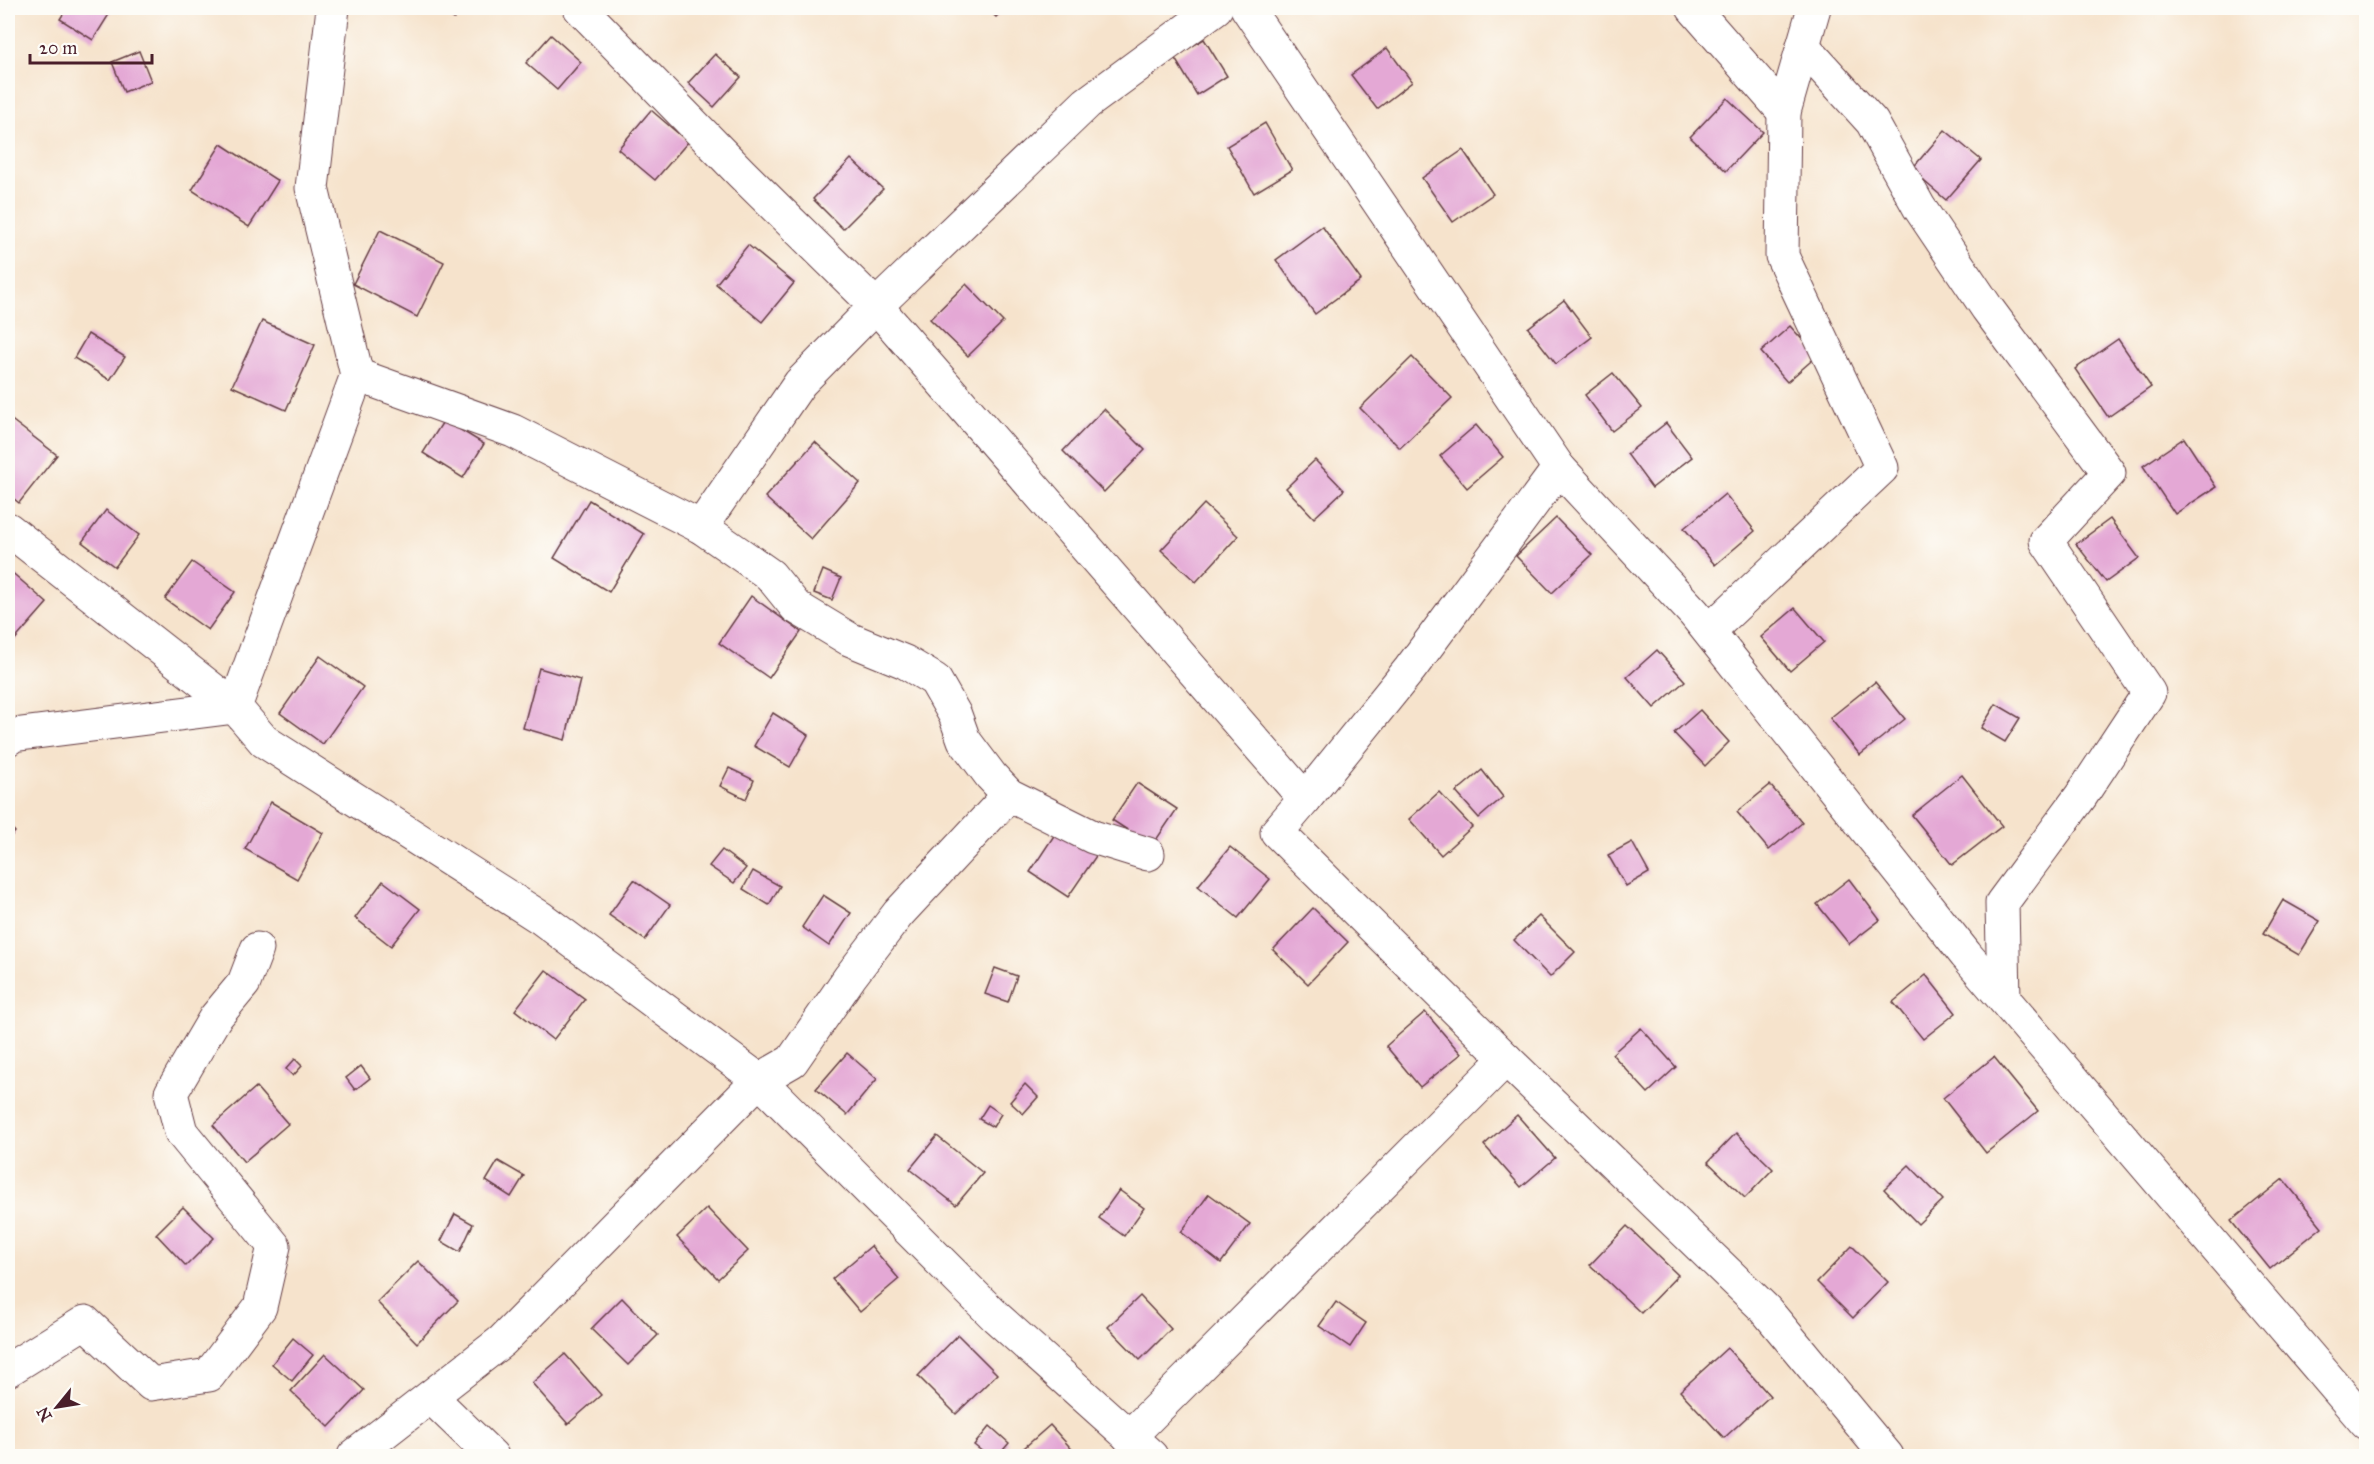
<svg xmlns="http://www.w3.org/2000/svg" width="2374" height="1464" viewBox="0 0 2374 1464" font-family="'IM FELL Great Primer',serif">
<rect width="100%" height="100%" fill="#fdfcf7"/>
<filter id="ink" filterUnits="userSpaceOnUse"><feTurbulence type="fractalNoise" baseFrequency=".0167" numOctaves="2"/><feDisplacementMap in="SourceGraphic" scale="12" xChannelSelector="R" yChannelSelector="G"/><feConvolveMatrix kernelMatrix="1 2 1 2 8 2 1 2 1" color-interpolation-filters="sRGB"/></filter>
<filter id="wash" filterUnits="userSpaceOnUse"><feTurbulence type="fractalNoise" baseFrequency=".008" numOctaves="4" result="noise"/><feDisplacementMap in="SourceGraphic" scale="24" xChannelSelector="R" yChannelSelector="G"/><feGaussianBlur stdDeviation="1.35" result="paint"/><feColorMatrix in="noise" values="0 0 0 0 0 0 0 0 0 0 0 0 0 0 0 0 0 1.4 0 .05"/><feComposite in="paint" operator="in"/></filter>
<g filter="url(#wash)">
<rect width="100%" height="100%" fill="#f6e3cc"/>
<g id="blocks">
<g fill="#e4a8d5">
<path d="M 67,8 L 113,8 L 93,40 L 60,19 Z"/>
<path d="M 438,8 L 462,8 L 454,19 Z"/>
<path d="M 986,8 L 1005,8 L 996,17 Z"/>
<path d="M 551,35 L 581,62 L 557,90 L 526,63 Z"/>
<path d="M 1204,39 L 1227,76 L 1197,95 L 1174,57 Z"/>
<path d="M 1387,48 L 1412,82 L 1377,109 L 1351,75 Z"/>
<path d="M 139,51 L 151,81 L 124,92 L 112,62 Z"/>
<path d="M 715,54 L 741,77 L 714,107 L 688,83 Z"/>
<path d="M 1727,98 L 1763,132 L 1726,171 L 1690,137 Z"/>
<path d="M 651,110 L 688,142 L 655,180 L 618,149 Z"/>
<path d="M 1265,123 L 1292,170 L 1254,193 L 1227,146 Z"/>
<path d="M 1945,130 L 1981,160 L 1946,200 L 1911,170 Z"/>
<path d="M 221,144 L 278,181 L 249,227 L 192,190 Z"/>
<path d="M 1463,150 L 1493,194 L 1453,222 L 1422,178 Z"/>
<path d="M 851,159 L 883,189 L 843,229 L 813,199 Z"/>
<path d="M 1322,226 L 1361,280 L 1315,314 L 1276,260 Z"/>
<path d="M 380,230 L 444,262 L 417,317 L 353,284 Z"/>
<path d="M 748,245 L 794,283 L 762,322 L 716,284 Z"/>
<path d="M 966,284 L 1003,322 L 968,356 L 930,319 Z"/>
<path d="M 1564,300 L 1592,337 L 1556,364 L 1528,328 Z"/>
<path d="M 262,321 L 315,345 L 286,410 L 232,386 Z"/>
<path d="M 1790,326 L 1817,356 L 1787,382 L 1761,352 Z"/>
<path d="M 88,334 L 125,357 L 110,380 L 74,358 Z"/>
<path d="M 2118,339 L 2151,387 L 2108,417 L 2075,369 Z"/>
<path d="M 1412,357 L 1452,398 L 1400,448 L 1360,408 Z"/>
<path d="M 1613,373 L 1642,408 L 1612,431 L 1585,395 Z"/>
<path d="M 1104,409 L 1145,450 L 1104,492 L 1063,451 Z"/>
<path d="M 9,418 L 57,455 L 19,503 L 8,494 Z"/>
<path d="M 444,420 L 484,444 L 463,478 L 423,453 Z"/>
<path d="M 1666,423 L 1692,457 L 1652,488 L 1627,454 Z"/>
<path d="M 1476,425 L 1503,457 L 1467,488 L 1440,456 Z"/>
<path d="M 2184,438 L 2216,487 L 2175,514 L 2143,466 Z"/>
<path d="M 815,442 L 860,483 L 811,539 L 765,497 Z"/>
<path d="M 1315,460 L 1344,490 L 1314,518 L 1286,488 Z"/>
<path d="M 1725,494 L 1755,531 L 1715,565 L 1684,528 Z"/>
<path d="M 589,500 L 644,534 L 609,592 L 554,558 Z"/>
<path d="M 1204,504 L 1238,536 L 1196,582 L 1161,550 Z"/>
<path d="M 106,510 L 139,535 L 115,567 L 82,542 Z"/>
<path d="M 1556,518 L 1592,555 L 1552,593 L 1516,556 Z"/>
<path d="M 2110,519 L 2139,558 L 2106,582 L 2076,544 Z"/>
<path d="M 192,562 L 235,592 L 208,630 L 165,599 Z"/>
<path d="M 8,569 L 47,603 L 12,643 L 8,639 Z"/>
<path d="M 823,570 L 841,578 L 832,600 L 814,593 Z"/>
<path d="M 751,596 L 801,632 L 769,678 L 719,643 Z"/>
<path d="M 1795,608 L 1824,642 L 1790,671 L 1761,637 Z"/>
<path d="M 1657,650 L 1685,681 L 1654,708 L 1627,677 Z"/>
<path d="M 320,656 L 363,687 L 323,744 L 280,713 Z"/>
<path d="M 539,668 L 580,680 L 565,740 L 523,728 Z"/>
<path d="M 1875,682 L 1905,719 L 1860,755 L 1830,718 Z"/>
<path d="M 1996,704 L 2020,718 L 2005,742 L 1981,728 Z"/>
<path d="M 1700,710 L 1729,742 L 1705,766 L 1674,733 Z"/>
<path d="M 773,713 L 808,735 L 790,767 L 754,746 Z"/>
<path d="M 729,768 L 754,780 L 746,799 L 720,786 Z"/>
<path d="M 1482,770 L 1503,797 L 1479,818 L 1456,792 Z"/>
<path d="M 1962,775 L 2002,826 L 1952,865 L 1912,815 Z"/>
<path d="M 1137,783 L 1177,809 L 1152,846 L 1112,820 Z"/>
<path d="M 1770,785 L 1802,823 L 1769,850 L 1737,812 Z"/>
<path d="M 1439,792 L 1472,827 L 1441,855 L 1409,819 Z"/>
<path d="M 271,802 L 323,833 L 297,879 L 245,849 Z"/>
<path d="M 8,824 L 15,832 L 8,839 Z"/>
<path d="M 1059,828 L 1098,853 L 1068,897 L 1030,872 Z"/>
<path d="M 1632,842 L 1649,873 L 1626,886 L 1608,855 Z"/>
<path d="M 1230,847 L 1270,879 L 1238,918 L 1198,886 Z"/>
<path d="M 722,850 L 746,868 L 734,883 L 709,866 Z"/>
<path d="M 753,871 L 780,886 L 769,905 L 743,889 Z"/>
<path d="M 1849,879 L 1880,920 L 1849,944 L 1817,904 Z"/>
<path d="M 634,880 L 670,905 L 645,940 L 609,915 Z"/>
<path d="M 383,881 L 420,909 L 391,946 L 355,918 Z"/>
<path d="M 823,895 L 851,913 L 829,946 L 802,927 Z"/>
<path d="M 2283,900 L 2320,921 L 2299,955 L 2263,934 Z"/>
<path d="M 1313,908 L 1348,942 L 1308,984 L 1273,950 Z"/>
<path d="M 1539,916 L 1575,952 L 1550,977 L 1514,940 Z"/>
<path d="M 995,968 L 1017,976 L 1008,1002 L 985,994 Z"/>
<path d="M 546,970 L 585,999 L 553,1040 L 515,1010 Z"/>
<path d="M 1926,975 L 1956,1013 L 1923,1039 L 1893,1002 Z"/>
<path d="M 1425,1012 L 1461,1054 L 1420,1087 L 1386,1046 Z"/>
<path d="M 1641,1028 L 1676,1067 L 1648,1093 L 1612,1054 Z"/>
<path d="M 847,1053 L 877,1079 L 847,1115 L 816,1089 Z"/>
<path d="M 1994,1057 L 2038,1111 L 1986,1153 L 1943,1098 Z"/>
<path d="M 295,1059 L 302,1066 L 293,1076 L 286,1069 Z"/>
<path d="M 361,1066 L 370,1078 L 355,1090 L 346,1078 Z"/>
<path d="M 1025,1084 L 1038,1097 L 1023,1114 L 1010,1102 Z"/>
<path d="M 256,1087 L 288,1124 L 244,1162 L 213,1125 Z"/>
<path d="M 988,1105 L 1001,1114 L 993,1127 L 979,1119 Z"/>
<path d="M 1517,1115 L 1555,1158 L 1521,1187 L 1484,1145 Z"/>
<path d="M 1736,1133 L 1773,1169 L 1745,1198 L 1708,1162 Z"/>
<path d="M 937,1136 L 983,1173 L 956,1205 L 910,1169 Z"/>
<path d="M 498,1161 L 524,1176 L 511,1197 L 486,1181 Z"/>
<path d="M 1909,1165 L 1943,1200 L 1918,1224 L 1884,1189 Z"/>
<path d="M 2283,1179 L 2322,1227 L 2270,1269 L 2231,1221 Z"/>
<path d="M 1119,1190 L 1144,1208 L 1124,1236 L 1099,1218 Z"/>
<path d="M 1209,1194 L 1250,1224 L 1221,1263 L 1181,1232 Z"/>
<path d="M 183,1207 L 214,1238 L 186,1266 L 156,1234 Z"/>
<path d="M 707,1208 L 748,1251 L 718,1279 L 677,1237 Z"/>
<path d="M 455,1214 L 473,1224 L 460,1252 L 441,1241 Z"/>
<path d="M 1627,1226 L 1678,1275 L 1641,1313 L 1590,1265 Z"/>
<path d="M 871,1246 L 899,1279 L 860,1312 L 832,1279 Z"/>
<path d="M 1852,1246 L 1888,1282 L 1853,1318 L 1817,1282 Z"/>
<path d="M 418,1261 L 458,1301 L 417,1343 L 377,1302 Z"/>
<path d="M 1140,1296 L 1171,1329 L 1140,1360 L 1108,1327 Z"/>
<path d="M 622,1298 L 658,1335 L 628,1365 L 591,1329 Z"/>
<path d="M 1336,1302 L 1366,1323 L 1350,1347 L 1319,1326 Z"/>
<path d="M 958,1335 L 997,1374 L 956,1414 L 918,1376 Z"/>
<path d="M 293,1338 L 313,1355 L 292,1381 L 272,1364 Z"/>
<path d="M 1727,1348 L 1770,1396 L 1724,1438 L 1680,1391 Z"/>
<path d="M 325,1354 L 364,1390 L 329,1427 L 291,1391 Z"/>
<path d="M 565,1354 L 601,1395 L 568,1424 L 532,1383 Z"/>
<path d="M 1050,1425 L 1078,1456 L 1017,1456 L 1016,1455 Z"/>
<path d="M 990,1426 L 1009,1443 L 998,1456 L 988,1456 L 974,1445 Z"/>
</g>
</g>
</g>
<g filter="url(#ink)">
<use href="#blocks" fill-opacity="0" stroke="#643c43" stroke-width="1.5"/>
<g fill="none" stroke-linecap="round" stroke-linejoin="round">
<g stroke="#643c43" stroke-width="35">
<g id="street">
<path d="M 580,8 L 741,173 L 876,306 L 1305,799 L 1277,832 L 1506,1059 L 1765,1309 L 1887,1456"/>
<path d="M 1247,8 L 1559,468 L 1694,613 L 1966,955 L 2366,1423"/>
<path d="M 1693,8 L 1784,112 L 1814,8"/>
<path d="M 1803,46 L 1872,122 L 1919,207 L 1987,308 L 2109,473 L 2046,541 L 2149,693 L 2081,796 L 2002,903 L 2004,999"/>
<path d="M 357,375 L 513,431 L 701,527 L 770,575 L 796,607 L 849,639 L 905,662 L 935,680 L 955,715 L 964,740 L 991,776 L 1009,795 L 1093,837 L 1148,854"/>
<path d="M 701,527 L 800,383 L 876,306 L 1087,103 L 1216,8"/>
<path d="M 8,529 L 235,707 L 264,741 L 541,918 L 759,1080 L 996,1317 L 1151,1456"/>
<path d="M 1709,631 L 1882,468 L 1782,256 L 1784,112"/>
<path d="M 235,707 L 357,375 L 312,188 L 333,8"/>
<path d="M 8,739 L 13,735 L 235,707"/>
<path d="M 1305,799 L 1410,669 L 1559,468"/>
<path d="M 8,1370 L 85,1322 L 151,1384 L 209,1375 L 260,1307 L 274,1246 L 181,1132 L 171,1093 L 215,1018 L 244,983 L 257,949"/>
<path d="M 431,1397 L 492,1456"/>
<path d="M 1129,1437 L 1506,1059"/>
<path d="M 354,1456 L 502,1341 L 759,1080 L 792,1061 L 850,977 L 898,914 L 1009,795"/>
</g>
</g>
<use href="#street" stroke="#fff" stroke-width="33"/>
</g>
</g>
<rect width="2374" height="1464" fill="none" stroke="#fdfcf7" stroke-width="30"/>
<g transform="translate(57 1407) rotate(240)" stroke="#fdfcf7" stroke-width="4.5" paint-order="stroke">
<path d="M0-4.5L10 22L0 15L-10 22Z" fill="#4a1f2b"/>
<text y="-9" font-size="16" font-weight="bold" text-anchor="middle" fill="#4a1f2b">N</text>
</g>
<path d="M30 54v9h122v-9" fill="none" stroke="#4a1f2b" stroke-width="3"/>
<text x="39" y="54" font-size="18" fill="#4a1f2b" stroke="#fdfcf7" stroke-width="4.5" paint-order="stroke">20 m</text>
</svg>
